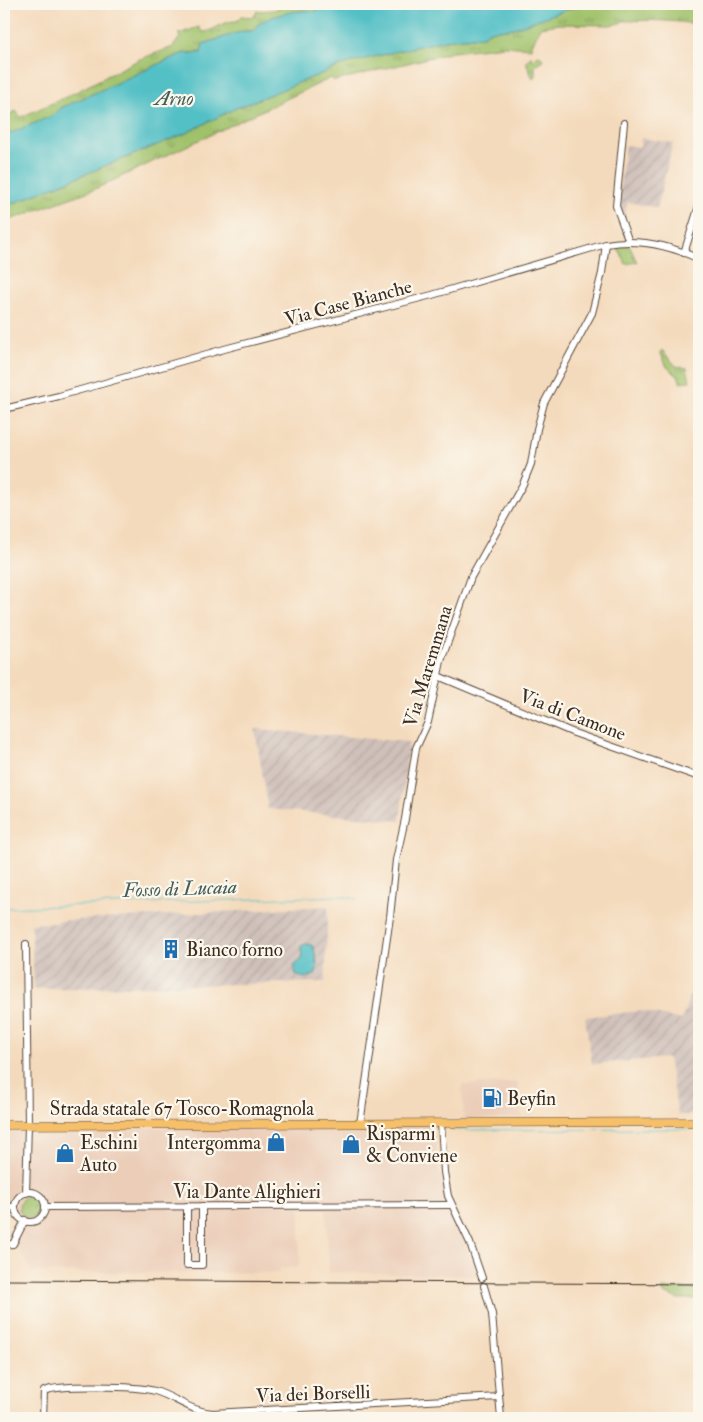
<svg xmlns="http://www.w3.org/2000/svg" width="703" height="1422" viewBox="0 0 703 1422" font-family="'IM FELL Double Pica',serif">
<defs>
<pattern id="industrial-furrows" width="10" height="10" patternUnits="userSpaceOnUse" patternTransform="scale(1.25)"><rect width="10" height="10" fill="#cfc0ba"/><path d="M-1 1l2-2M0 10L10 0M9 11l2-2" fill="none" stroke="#b3a59f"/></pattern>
<pattern id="grass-tufts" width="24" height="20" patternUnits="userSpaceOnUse" patternTransform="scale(1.25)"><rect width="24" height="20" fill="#9fc169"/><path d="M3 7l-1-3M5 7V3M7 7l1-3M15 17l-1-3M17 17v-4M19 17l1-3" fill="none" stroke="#839d56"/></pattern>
</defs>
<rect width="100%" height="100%" fill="#fbf7ec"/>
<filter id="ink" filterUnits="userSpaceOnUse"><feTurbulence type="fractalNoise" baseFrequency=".02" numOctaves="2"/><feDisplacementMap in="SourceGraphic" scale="10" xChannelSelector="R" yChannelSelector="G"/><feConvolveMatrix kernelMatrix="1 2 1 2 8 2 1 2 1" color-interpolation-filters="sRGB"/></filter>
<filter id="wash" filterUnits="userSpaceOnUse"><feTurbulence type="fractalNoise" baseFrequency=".0096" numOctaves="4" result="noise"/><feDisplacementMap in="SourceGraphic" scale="20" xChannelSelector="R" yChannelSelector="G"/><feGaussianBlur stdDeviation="1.12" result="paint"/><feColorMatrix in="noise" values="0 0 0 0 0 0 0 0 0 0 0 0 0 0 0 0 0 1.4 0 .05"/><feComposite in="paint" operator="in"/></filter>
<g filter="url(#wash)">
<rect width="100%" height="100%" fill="#f4dabc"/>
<g fill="#ebcdb8">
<path d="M 518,1082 L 522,1118 L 464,1119 L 462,1085 Z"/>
<path d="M 430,1126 L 436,1137 L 439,1171 L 449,1208 L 478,1276 L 329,1272 L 326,1209 L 300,1209 L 300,1263 L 296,1268 L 279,1268 L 279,1273 L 32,1272 L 16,1246 L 24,1226 L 16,1222 L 10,1212 L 4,1211 L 4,1128 Z"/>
</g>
<g fill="url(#industrial-furrows)">
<path d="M 641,138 L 673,143 L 657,208 L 628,202 L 623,218 L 618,205 L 625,145 L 640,147 Z"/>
<path d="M 255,729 L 409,742 L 400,821 L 268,809 Z"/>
<path d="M 328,906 L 325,982 L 34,989 L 31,924 L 56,923 L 56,925 L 58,921 Z"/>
<path d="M 690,994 L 699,996 L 699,1115 L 678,1115 L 668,1058 L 592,1064 L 585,1017 L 641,1011 L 682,1020 Z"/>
</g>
<g fill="url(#grass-tufts)" stroke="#6d7644">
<path d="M 285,4 L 335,4 L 316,13 L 303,10 L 283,15 L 258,24 L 252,31 L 243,31 L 203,44 L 201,52 L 184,53 L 172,58 L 61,108 L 54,115 L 4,136 L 4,117 L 16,111 L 21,117 L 66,97 L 140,59 L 173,47 L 180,37 L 178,34 L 199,27 L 202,32 C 214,32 223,20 237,21 L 241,16 L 254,17 L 257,11 L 274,10 Z"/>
<path d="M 583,4 L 699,4 L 699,25 C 675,20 648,20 623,21 L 620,23 L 610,25 L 559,24 L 540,27 L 531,48 L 504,46 L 453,52 L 334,81 L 331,78 L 95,189 L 4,222 L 4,207 L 184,134 L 234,109 L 348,63 L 445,40 L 483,36 L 490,31 L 514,28 Z"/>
<path d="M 538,55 L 541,56 L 543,60 L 535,65 L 535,76 L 533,79 L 526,62 L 531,56 L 533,60 Z"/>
<path d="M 629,245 L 637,262 L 626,264 L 617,246 Z"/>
<path d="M 662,350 L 676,366 L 687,368 L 690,381 L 680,382 L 679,377 L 667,367 L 660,352 Z"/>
<circle cx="30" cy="1207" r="11"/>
<path d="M 662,1289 L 699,1289 L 699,1299 L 677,1299 L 667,1294 L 664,1294 Z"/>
</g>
<g fill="#52c0c6" stroke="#467572">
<path d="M 335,4 L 583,4 L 514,28 L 490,31 L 483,36 L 445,40 L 348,63 L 234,109 L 184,134 L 4,207 L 4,136 L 54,115 L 61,108 L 172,58 L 184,53 L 201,53 L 203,44 L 243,31 L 252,31 C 256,29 257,25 260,23 C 275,14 300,8 316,12 L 317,9 L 322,10 Z"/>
<path d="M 306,944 L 312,945 C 316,952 319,968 315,975 L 304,978 L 296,975 L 294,966 L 302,959 L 301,946 Z"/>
</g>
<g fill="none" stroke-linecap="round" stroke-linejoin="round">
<g stroke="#52c0c6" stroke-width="1">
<path d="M 4,908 L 340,896 L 357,899"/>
<path d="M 452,1130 L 699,1129"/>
</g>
</g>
</g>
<g filter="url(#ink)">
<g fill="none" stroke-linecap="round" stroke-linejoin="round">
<g stroke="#574436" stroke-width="8">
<g id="minor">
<path d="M 624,123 L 616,206 L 629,242"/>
<path d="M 684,253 L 699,206"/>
<path d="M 4,409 L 59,396 L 228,348 L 432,295 L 606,244 C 639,238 669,245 699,259"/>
<path d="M 438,676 L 574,733 L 699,777"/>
<path d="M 26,944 L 28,1125 L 26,1193"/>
<path d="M 441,1123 L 444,1172 L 448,1196 L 470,1243 L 482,1278"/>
<path d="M 360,1124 L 390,917 L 396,860 L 405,819 L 416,748 L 428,722 L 441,661 L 471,577 L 523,484 L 531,464 L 537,429 L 544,403 L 592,313 L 602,273 L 606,244"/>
<circle cx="30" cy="1207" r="15"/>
<path d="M 187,1206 L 187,1265 L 202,1265 L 202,1206"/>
<path d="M 4,1207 L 15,1207"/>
<path d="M 45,1207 L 450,1205"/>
<path d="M 4,1245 L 13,1244 L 25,1220"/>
<path d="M 484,1286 L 492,1314 L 501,1418"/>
<path d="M 43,1418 L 44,1391 C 60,1384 137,1386 155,1391 C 175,1397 192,1412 213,1413 L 499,1397"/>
</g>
</g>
<g stroke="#574436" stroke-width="9">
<path id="major" d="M 4,1125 L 699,1122"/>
</g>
<use href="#minor" stroke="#fff" stroke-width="6"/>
<use href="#major" stroke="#f6c06b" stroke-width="8"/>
<path stroke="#3b2a1e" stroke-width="1" d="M 4,1280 L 699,1284"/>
</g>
</g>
<defs>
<g id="building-bare" transform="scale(1.5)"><path d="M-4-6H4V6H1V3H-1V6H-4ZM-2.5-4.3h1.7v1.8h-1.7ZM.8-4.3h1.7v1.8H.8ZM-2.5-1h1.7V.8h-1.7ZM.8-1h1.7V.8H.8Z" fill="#1f6fb2" stroke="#fbf7ec" stroke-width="2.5" paint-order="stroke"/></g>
<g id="fuel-bare" transform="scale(1.5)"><path d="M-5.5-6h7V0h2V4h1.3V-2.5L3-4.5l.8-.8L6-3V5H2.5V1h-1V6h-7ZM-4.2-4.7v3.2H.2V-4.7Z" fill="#1f6fb2" stroke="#fbf7ec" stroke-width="2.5" paint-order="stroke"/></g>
<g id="shop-bare" transform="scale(1.5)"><path d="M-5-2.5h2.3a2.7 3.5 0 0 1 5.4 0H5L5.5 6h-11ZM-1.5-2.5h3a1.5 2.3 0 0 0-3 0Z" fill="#1f6fb2" stroke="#fbf7ec" stroke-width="2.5" paint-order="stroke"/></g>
</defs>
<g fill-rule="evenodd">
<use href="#building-bare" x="171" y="949"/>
<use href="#fuel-bare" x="492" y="1098"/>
<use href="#shop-bare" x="276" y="1142"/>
<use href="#shop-bare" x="351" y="1144"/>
<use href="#shop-bare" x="65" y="1153"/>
</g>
<g text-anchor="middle" stroke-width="4.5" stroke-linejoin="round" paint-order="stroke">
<g font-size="19" fill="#3b2a1e" stroke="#fbf7ec">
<text transform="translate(348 302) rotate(-15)" y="7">Via Case Bianche</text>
<text transform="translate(427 666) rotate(-73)" y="7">Via Maremmana</text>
<text transform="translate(573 714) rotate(21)" y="7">Via di Camone</text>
<text x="182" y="1115">Strada statale 67 Tosco-Romagnola</text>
<text x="247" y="1198">Via Dante Alighieri</text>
<text transform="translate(313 1393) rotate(-2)" y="7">Via dei Borselli</text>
</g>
<g font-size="19" fill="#3b2a1e" stroke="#fbf7ec" text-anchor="start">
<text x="186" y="956">Bianco forno</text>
<text x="507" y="1105">Beyfin</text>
<text x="366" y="1140">Risparmi<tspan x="366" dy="22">&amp; Conviene</tspan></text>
<text x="80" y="1149">Eschini<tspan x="80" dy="22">Auto</tspan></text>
<text x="261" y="1149" text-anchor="end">Intergomma</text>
</g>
<g font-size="20" font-style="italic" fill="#435e59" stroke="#fbf7ec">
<text x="174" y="105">Arno</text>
<text transform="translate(180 888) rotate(-2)" y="7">Fosso di Lucaia</text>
</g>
</g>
<rect width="703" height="1422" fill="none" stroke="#fbf7ec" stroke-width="20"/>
</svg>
